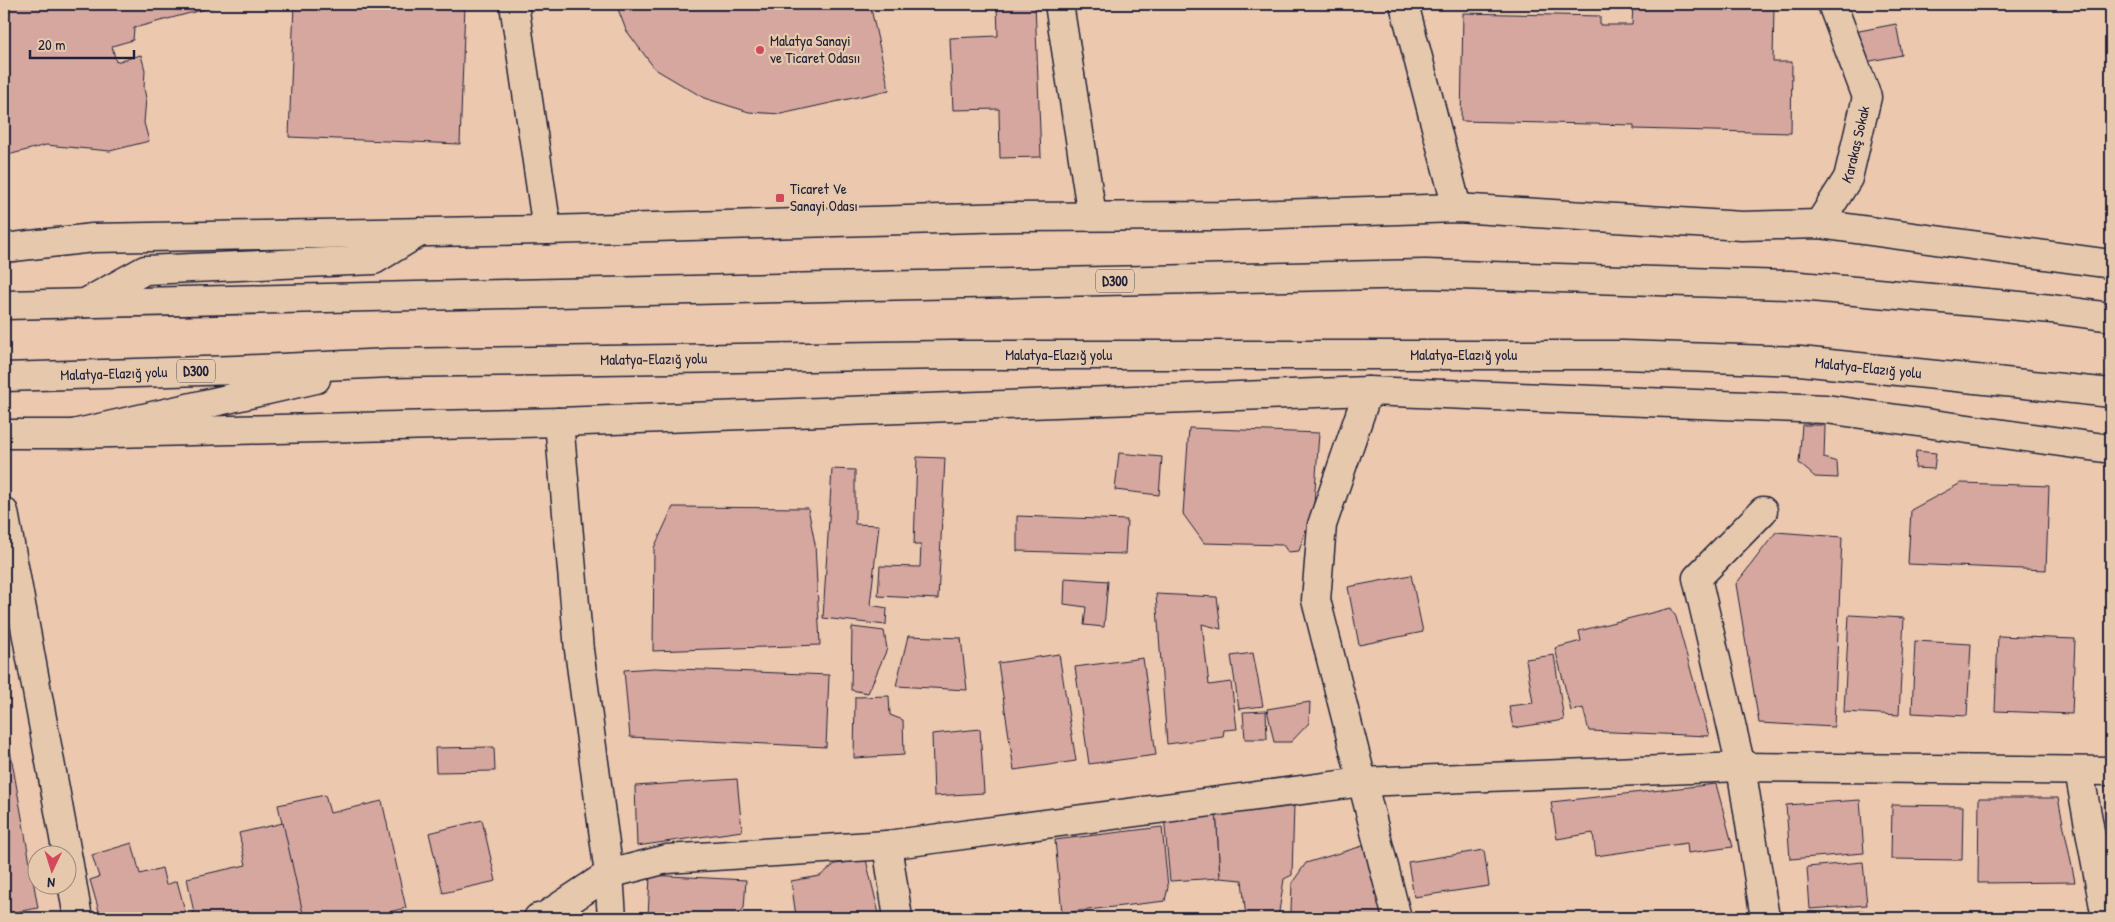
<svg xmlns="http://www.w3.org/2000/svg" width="2115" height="922" viewBox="0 0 2115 922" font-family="'Patrick Hand',sans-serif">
<rect width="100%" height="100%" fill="#ebc8ae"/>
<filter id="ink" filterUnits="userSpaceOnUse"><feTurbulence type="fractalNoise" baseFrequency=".02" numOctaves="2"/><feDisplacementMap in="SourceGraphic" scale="10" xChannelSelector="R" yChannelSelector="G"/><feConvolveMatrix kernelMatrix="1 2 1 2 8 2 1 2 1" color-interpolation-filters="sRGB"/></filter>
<g filter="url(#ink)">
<g fill="#d6a79e" stroke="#22223b">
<path d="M 4,4 L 224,4 L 134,28 L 133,40 L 112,46 L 116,62 L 141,55 L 145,70 L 144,88 L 146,98 L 144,123 L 149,141 L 110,151 L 46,145 L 4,156 Z"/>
<path d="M 294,4 L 465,4 L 460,144 L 289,137 Z"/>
<path d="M 616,4 L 870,4 L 889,90 L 781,114 L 749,112 L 704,98 L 655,69 L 626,30 Z"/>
<path d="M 997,4 L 1035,4 L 1041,157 L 1000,158 L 999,109 L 953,110 L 950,38 L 998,36 Z"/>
<path d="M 1633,4 L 1774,4 L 1773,62 L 1792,62 L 1791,133 L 1634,129 L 1634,125 L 1461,121 L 1463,13 L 1600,16 L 1600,25 L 1632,25 Z"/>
<path d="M 1896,24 L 1902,55 L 1860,63 L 1854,32 Z"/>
<path d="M 1802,425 L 1825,425 L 1824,458 L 1837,462 L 1838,478 L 1815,477 L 1799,463 Z"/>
<path d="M 1189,428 L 1319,433 L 1314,504 L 1299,551 L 1288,552 L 1283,545 L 1204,543 L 1183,514 Z"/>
<path d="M 1916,451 L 1936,453 L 1934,469 L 1915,468 Z"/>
<path d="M 1119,453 L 1162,457 L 1159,495 L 1115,490 Z"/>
<path d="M 917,457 L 945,458 L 938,599 L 878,596 L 880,566 L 920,567 L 921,545 L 914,545 Z"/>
<path d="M 832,469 L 855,470 L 855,524 L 879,525 L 870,605 L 887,608 L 886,625 L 823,618 Z"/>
<path d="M 1961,483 L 2049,486 L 2046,570 L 1908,564 L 1911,510 Z"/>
<path d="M 673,507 L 808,508 L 815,544 L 820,645 L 653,651 L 654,548 Z"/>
<path d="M 1017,516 L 1127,520 L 1125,554 L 1017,551 Z"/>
<path d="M 1776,532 L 1842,537 L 1834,727 L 1759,723 L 1736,584 Z"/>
<path d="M 1411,575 L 1423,632 L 1359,645 L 1348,587 Z"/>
<path d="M 1065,578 L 1108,581 L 1104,627 L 1084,625 L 1086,607 L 1064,604 Z"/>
<path d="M 1156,594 L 1217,597 L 1221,629 L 1202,624 L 1209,685 L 1231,682 L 1237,729 L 1224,730 L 1223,737 L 1167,744 Z"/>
<path d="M 1671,608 L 1676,617 L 1709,736 L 1589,731 L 1583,708 L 1571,711 L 1555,648 L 1581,641 L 1579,631 Z"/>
<path d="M 1849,615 L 1904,618 L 1899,715 L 1844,712 Z"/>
<path d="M 852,627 L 884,631 L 887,649 L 868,693 L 851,690 Z"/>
<path d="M 908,636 L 961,638 L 967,690 L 896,686 Z"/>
<path d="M 1998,636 L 2075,639 L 2072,714 L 1995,711 Z"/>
<path d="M 1915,641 L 1971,644 L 1967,716 L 1912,713 Z"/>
<path d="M 1253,653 L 1263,706 L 1239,709 L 1231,656 Z"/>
<path d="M 1059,654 L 1076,761 L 1014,770 L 998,663 Z"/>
<path d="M 1554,655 L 1564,720 L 1513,728 L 1509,706 L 1533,703 L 1526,659 Z"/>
<path d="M 1143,658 L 1156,755 L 1089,764 L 1075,667 Z"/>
<path d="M 654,668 L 829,675 L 826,747 L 630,737 L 624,670 Z"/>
<path d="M 889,696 L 890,715 L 903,720 L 904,755 L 854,758 L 855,697 Z"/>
<path d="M 1310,702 L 1309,723 L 1291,742 L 1274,742 L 1267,709 Z"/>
<path d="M 1266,711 L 1267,739 L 1245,739 L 1243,712 Z"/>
<path d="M 4,716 L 38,908 L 4,914 Z"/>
<path d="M 980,729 L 984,793 L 934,796 L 932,734 Z"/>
<path d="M 494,747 L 495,771 L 436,772 L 435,748 Z"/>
<path d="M 737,779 L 742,831 L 637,846 L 635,786 Z"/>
<path d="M 1716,784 L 1733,847 L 1688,853 L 1687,843 L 1596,856 L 1593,833 L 1557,839 L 1551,802 Z"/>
<path d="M 325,795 L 330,813 L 382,801 L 406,908 L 362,918 L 303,918 L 278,805 Z"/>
<path d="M 1979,798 L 2058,798 L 2075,882 L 1978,883 Z"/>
<path d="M 1860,800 L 1864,853 L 1790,859 L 1786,805 Z"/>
<path d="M 1294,804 L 1292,875 L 1284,879 L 1278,918 L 1246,918 L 1242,880 L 1220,878 L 1216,810 Z"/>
<path d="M 1892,805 L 1963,806 L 1962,860 L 1891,859 Z"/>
<path d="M 1216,810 L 1220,878 L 1170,881 L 1164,816 Z"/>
<path d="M 482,820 L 496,881 L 443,893 L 429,833 Z"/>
<path d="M 283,823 L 304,918 L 195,918 L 187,878 L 246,865 L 239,833 Z"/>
<path d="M 1162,827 L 1168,887 L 1165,901 L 1062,913 L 1055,840 Z"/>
<path d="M 132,843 L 140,874 L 162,868 L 166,885 L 177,881 L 187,918 L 101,918 L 90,880 L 99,877 L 92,855 Z"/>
<path d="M 1366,845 L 1384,918 L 1293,918 L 1291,911 L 1292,883 L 1306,863 Z"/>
<path d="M 1484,850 L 1489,886 L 1414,897 L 1408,862 Z"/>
<path d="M 866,860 L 880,918 L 796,916 L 791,881 L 820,876 L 835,864 Z"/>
<path d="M 1863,862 L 1867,905 L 1810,909 L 1807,867 Z"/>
<path d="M 650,875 L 746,880 L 744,908 L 735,918 L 648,918 Z"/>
<path d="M 1864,911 L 1864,918 L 1808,918 L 1808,914 Z"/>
</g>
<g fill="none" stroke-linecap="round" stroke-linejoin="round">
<g stroke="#22223b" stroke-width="31">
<g id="minor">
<path d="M 514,4 L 547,230"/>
<path d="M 1059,4 L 1092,216"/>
<path d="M 1404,4 L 1457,208"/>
<path id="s1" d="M 1819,224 L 1848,178 L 1867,97 L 1832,4"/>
<path d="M 1368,391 L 1322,525 L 1316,600 L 1397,918"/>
<path d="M 559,422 L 579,650 L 609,874 L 612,918"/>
<path d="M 1763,511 L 1697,578 L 1741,767 L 1765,918"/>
<path d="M 4,512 L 67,854"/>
<path d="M 2079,771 L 2106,918"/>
<path d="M 887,845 L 898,918"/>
<path d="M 68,859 L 78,918"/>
<path d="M 538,918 L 544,917 L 609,874 L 667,859 L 887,845 L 1362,782 L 1741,767 L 2111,771"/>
</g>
</g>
<g stroke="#22223b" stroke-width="31">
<g id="secondary">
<path d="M 4,248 L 93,238 L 547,230 L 1011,217 L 1219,216 L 1457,208 L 1742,226 L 1819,224 L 2111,264"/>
<path d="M 85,303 L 145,270 L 374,260 L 420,232"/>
<path d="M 4,434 L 73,434 L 559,422 L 1368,391 L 1826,409 L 2111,449"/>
</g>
</g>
<g stroke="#22223b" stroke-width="31">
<g id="trunk">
<path d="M 4,305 L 1425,274 L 1789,285 L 2052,309 L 2111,317"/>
<path id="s2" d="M 4,377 L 236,370 L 389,363 L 952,355 L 1623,355 L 1800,361 L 2111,393"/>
<path d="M 73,434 L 316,379"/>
</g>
</g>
<use href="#minor" stroke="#e6c9ad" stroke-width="28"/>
<use href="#secondary" stroke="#e6c9ad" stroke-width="28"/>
<use href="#trunk" stroke="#e6c9ad" stroke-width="28"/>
</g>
</g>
<g fill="#d1495b" stroke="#e6c9ad" stroke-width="2">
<circle cx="760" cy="50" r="5"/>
<rect x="775" y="193" width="10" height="10" rx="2.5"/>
</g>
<g text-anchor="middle" stroke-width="4.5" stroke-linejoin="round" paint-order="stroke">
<g fill="#e6c9ad" stroke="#5d545d" stroke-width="1">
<rect x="1096" y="269.5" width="38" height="23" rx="4"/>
<rect x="177" y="359.5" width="38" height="23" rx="4"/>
</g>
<g font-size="14" font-weight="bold" fill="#22223b">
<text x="1115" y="286">D300</text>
<text x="196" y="376">D300</text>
</g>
<g font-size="15" fill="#22223b" stroke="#e6c9ad" text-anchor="start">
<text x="770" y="46">Malatya Sanayi<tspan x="770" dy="17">ve Ticaret Odasıı</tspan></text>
<text x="790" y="194">Ticaret Ve<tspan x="790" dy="17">Sanayi Odası</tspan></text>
</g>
<g font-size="15" fill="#22223b" stroke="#e6c9ad">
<text dy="5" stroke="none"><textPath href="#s1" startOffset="89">Karakaş Sokak</textPath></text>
<text dy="5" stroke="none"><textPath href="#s2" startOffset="1055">Malatya-Elazığ yolu</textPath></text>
<text dy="5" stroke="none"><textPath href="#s2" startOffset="1460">Malatya-Elazığ yolu</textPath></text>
<text dy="5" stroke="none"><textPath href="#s2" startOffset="650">Malatya-Elazığ yolu</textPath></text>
<text dy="5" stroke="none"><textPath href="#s2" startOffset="1865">Malatya-Elazığ yolu</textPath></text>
<text dy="5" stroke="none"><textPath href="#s2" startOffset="110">Malatya-Elazığ yolu</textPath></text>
</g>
</g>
<rect width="2115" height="922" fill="none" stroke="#e6c9ad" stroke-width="20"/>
<rect x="10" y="10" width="2095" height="902" fill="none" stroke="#22223b" stroke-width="2" filter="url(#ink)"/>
<g transform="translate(52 870) rotate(184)"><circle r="24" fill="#e6c9ad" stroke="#98867f"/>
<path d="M0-4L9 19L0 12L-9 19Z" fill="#d1495b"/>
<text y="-8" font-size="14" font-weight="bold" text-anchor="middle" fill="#22223b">N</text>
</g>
<path d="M30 50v8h104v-8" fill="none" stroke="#22223b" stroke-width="2.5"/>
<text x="38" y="50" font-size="15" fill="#22223b" stroke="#e6c9ad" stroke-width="4" paint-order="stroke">20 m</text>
</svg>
